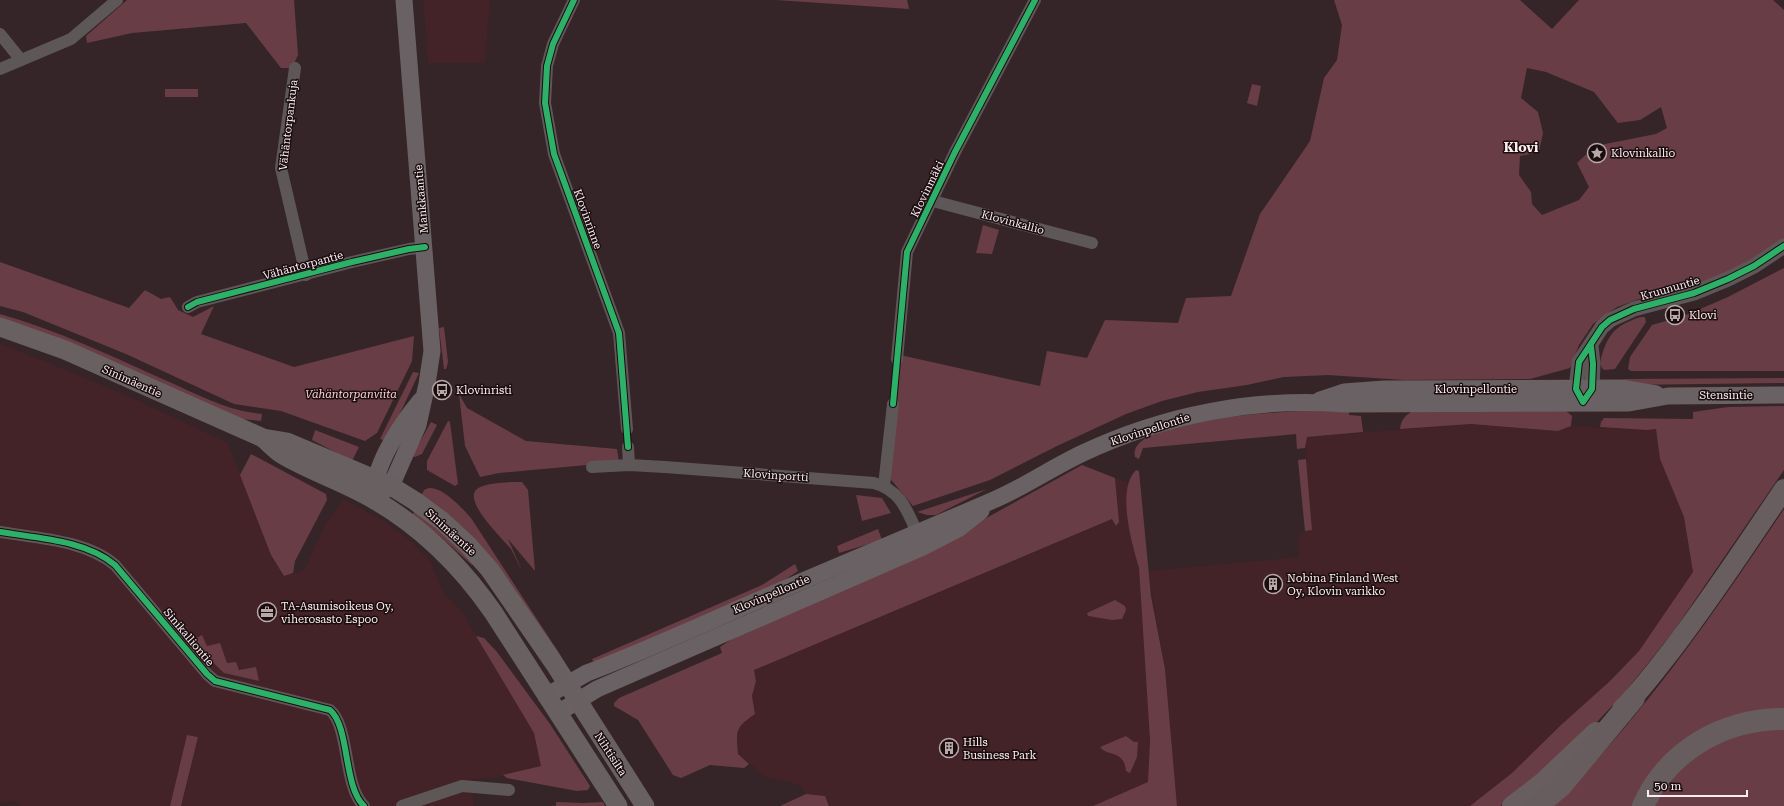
<svg xmlns="http://www.w3.org/2000/svg" width="1784" height="806" viewBox="0 0 1784 806" font-family="'Roboto Serif',serif">
<rect width="100%" height="100%" fill="#352528"/>
<g fill="#432228">
<path d="M 423,0 L 490,0 L 485,63 L 428,63 Z"/>
<path d="M 0,344 L 47,362 L 139,401 L 228,443 L 271,555 L 284,576 L 304,570 L 326,523 L 344,499 L 382,520 L 407,538 L 430,561 L 444,594 L 463,613 L 534,733 L 541,766 L 494,778 L 471,779 L 474,806 L 181,806 L 198,737 L 187,735 L 170,806 L 20,806 L 14,801 L 0,803 Z"/>
<path d="M 1471,424 L 1558,431 L 1571,426 L 1647,430 L 1656,429 L 1660,459 L 1684,517 L 1693,572 L 1639,651 L 1610,681 L 1561,725 L 1512,773 L 1470,806 L 1177,806 L 1165,669 L 1148,571 L 1299,557 L 1297,539 L 1305,531 L 1312,530 L 1305,442 L 1307,437 Z"/>
<path d="M 1115,478 L 1128,482 L 1127,511 L 1132,543 L 1139,568 L 1150,740 L 1148,783 L 1093,806 L 829,806 L 825,796 L 806,794 L 800,785 L 766,777 L 738,754 L 736,734 L 740,724 L 755,714 L 752,696 L 756,681 L 754,670 L 1113,519 L 1116,526 L 1119,522 Z"/>
</g>
<g fill="#693d45" fill-rule="evenodd">
<path d="M 127,0 L 294,0 L 298,55 L 292,68 L 281,68 L 246,23 L 132,33 L 87,43 L 86,36 Z"/>
<path d="M 776,0 L 907,0 L 909,9 Z"/>
<path d="M 1334,0 L 1520,0 L 1552,29 L 1579,0 L 1773,0 L 1784,10 L 1784,240 L 1775,247 L 1692,290 L 1642,298 L 1617,307 L 1593,324 L 1579,345 L 1570,368 L 1530,379 L 1404,380 L 1328,375 L 1284,377 L 1247,385 L 1198,392 L 1162,401 L 1126,414 L 1057,446 L 990,480 L 913,506 L 888,476 L 900,355 L 1040,386 L 1047,351 L 1087,358 L 1105,320 L 1178,323 L 1186,298 L 1231,296 L 1260,214 L 1310,141 L 1324,78 L 1337,60 L 1342,25 ZM 1527,68 L 1546,72 L 1594,92 L 1618,123 L 1640,120 L 1661,107 L 1667,128 L 1656,134 L 1595,146 L 1577,163 L 1589,187 L 1579,200 L 1542,215 L 1532,204 L 1531,192 L 1519,175 L 1520,156 L 1539,152 L 1543,133 L 1538,112 L 1521,98 Z"/>
<path d="M 1252,84 L 1261,86 L 1257,106 L 1247,103 Z"/>
<rect x="165" y="89" width="33" height="8"/>
<path d="M 983,225 L 999,230 L 992,254 L 976,253 Z"/>
<path d="M 0,262 L 129,308 L 145,290 L 161,299 L 170,297 L 178,310 L 193,317 L 214,306 L 201,334 L 294,367 L 414,336 L 412,361 L 377,433 L 365,441 L 281,411 L 234,404 L 126,354 L 23,312 L 0,306 Z"/>
<path d="M 1784,268 L 1784,371 L 1631,371 L 1628,369 L 1630,357 L 1652,325 L 1686,315 L 1728,297 Z"/>
<path d="M 0,314 C 57,330 111,356 165,380 C 197,394 227,411 262,414 L 261,421 L 241,419 L 0,319 Z"/>
<path d="M 1641,317 L 1645,317 L 1646,322 L 1615,369 L 1604,370 C 1599,365 1600,361 1602,355 C 1609,332 1618,324 1641,317 Z"/>
<path d="M 444,327 L 448,362 L 446,369 L 444,369 L 439,328 Z"/>
<path d="M 413,372 L 419,373 L 387,441 L 380,439 Z"/>
<path d="M 1784,378 L 1784,383 L 1625,385 L 1624,379 Z"/>
<path d="M 459,394 L 467,408 L 526,441 L 617,449 L 619,462 L 499,473 L 480,477 L 465,446 Z"/>
<path d="M 1784,406 L 1784,470 L 1673,632 L 1625,692 L 1581,739 L 1536,779 L 1500,806 L 1470,806 L 1512,773 L 1561,725 L 1610,681 L 1639,651 L 1693,572 L 1684,517 L 1660,459 L 1656,429 L 1647,430 L 1600,427 L 1601,422 L 1604,418 L 1693,419 L 1693,412 L 1728,407 Z"/>
<path d="M 1349,409 L 1349,415 L 1361,416 L 1363,432 L 1307,437 L 1305,448 L 1297,449 L 1296,434 L 1143,448 L 1139,459 L 1135,457 C 1125,414 1321,410 1349,409 Z"/>
<path d="M 1414,410 L 1566,411 L 1572,416 L 1571,426 L 1558,431 L 1471,424 L 1400,429 C 1401,419 1406,415 1414,410 Z"/>
<path d="M 448,421 L 450,422 L 458,484 L 455,486 L 427,470 L 427,461 Z"/>
<path d="M 431,422 L 437,425 L 422,454 L 415,457 L 412,456 Z"/>
<path d="M 315,430 L 359,447 L 352,461 L 312,440 Z"/>
<path d="M 251,454 L 326,494 L 327,500 L 295,561 L 293,573 L 284,576 L 271,555 L 240,475 Z"/>
<path d="M 1306,459 L 1312,530 L 1305,531 L 1298,460 Z"/>
<path d="M 1082,465 L 1115,478 L 1119,522 L 1116,526 L 1112,519 L 754,670 L 756,681 L 752,696 L 755,714 C 735,728 736,730 738,754 L 749,764 L 744,768 L 710,765 L 681,778 L 673,775 L 638,720 L 614,706 L 614,703 L 619,698 L 722,653 L 720,647 L 755,624 L 925,552 Z"/>
<path d="M 1136,470 L 1139,471 L 1151,596 L 1165,669 L 1177,806 L 1093,806 L 1148,782 L 1150,740 L 1139,568 C 1132,544 1116,490 1136,470 Z"/>
<path d="M 522,482 L 528,490 L 535,571 L 508,539 L 522,571 C 518,564 515,556 511,549 C 504,540 462,501 477,489 C 486,482 510,482 522,482 Z"/>
<path d="M 429,488 C 443,487 462,508 471,518 L 561,656 L 421,496 L 424,490 Z"/>
<path d="M 987,489 L 936,515 L 927,515 L 917,512 Z"/>
<path d="M 856,495 L 882,498 L 891,513 L 862,521 Z"/>
<path d="M 1784,509 L 1784,712 L 1724,720 L 1636,806 L 1550,806 C 1565,790 1582,775 1597,759 C 1667,682 1726,595 1784,509 Z"/>
<path d="M 415,510 L 476,562 L 472,565 L 441,537 L 412,516 Z"/>
<path d="M 878,529 L 882,540 L 839,553 L 837,546 Z"/>
<path d="M 795,564 L 798,571 L 771,589 L 595,665 L 592,659 L 762,585 Z"/>
<path d="M 1115,600 L 1125,606 L 1126,610 L 1122,619 L 1112,620 L 1088,616 L 1087,613 Z"/>
<path d="M 202,635 L 207,646 L 220,643 L 227,663 L 236,662 L 239,670 L 256,667 L 259,681 L 224,673 L 206,656 L 193,640 Z"/>
<path d="M 476,636 L 484,638 L 497,652 L 550,724 L 590,786 L 588,790 L 577,791 L 507,778 L 503,775 L 541,766 L 534,733 Z"/>
<path d="M 1784,727 L 1784,806 L 1652,806 L 1681,763 L 1722,738 Z"/>
<path d="M 187,735 L 198,737 L 181,806 L 170,806 Z"/>
<path d="M 1126,736 L 1134,742 L 1138,742 L 1137,757 L 1130,773 L 1126,771 C 1124,749 1107,757 1100,747 Z"/>
<path d="M 806,794 L 825,796 L 829,806 L 780,806 Z"/>
<path d="M 556,802 L 583,803 L 603,802 L 605,806 L 556,806 Z"/>
</g>
<g fill="none" stroke-linecap="round" stroke-linejoin="round">
<g stroke="#5e5758" stroke-width="12">
<path d="M 574,0 L 553,44 L 547,66 L 545,103 L 554,154 L 619,333 L 627,429"/>
<path d="M 0,34 L 21,60"/>
<path d="M 295,68 L 281,168 L 306,275"/>
<path d="M 0,69 L 71,39 L 117,0"/>
<path d="M 933,201 L 1092,243"/>
<path d="M 188,307 L 197,302 L 352,262 L 409,249 L 425,247"/>
<path d="M 897,359 L 907,252 L 955,152 L 1035,0"/>
<path d="M 628,447 L 629,465"/>
<path d="M 592,467 L 629,465 L 665,467 L 874,483 C 903,491 908,514 920,539"/>
<path d="M 884,486 L 893,404"/>
<path d="M 0,532 C 36,538 86,540 115,565 L 207,674 L 215,681 L 330,710 C 350,727 343,786 364,806"/>
<path d="M 402,806 L 462,786 L 509,790"/>
</g>
<path stroke="#5e5758" stroke-width="15" d="M 1591,346 L 1593,364 L 1592,389 L 1583,402 L 1576,389 L 1579,362 L 1602,327 L 1610,320 L 1634,309 L 1694,293 L 1728,279 L 1754,266 L 1784,246"/>
<g stroke="#696163" stroke-width="17">
<path d="M 1320,400 L 1344,392 L 1384,389 L 1621,388 L 1656,394"/>
<path d="M 374,492 C 376,461 402,423 421,400"/>
<path d="M 380,494 L 391,486 L 418,425 L 427,384 L 432,351 L 404,0"/>
<path d="M 546,696 L 587,673 C 650,649 712,620 775,593 C 848,561 923,531 996,499 C 1026,486 1053,467 1083,453 C 1164,415 1254,397 1344,404 L 1629,403 L 1668,396 L 1784,395"/>
<path d="M 558,713 L 597,689 L 923,547 L 958,529 L 981,511"/>
</g>
<g stroke="#696061" stroke-width="19">
<path d="M 0,327 L 65,350 L 263,438 L 287,442 L 391,486 L 415,501 L 442,521 L 468,545 L 490,570 L 554,663 L 645,806"/>
<path d="M 264,439 C 270,444 276,451 283,455 C 312,472 344,482 373,499 C 422,527 461,566 493,612 L 618,806"/>
</g>
<g stroke="#685e60" stroke-width="20">
<path d="M 1622,709 C 1640,692 1655,671 1671,651 C 1711,599 1747,544 1784,489"/>
<path d="M 1512,806 L 1542,783 L 1596,732"/>
</g>
<g stroke="#675c5e" stroke-width="22">
<path d="M 1537,806 L 1561,786 L 1634,698"/>
<path d="M 1643,806 C 1668,750 1724,719 1784,719"/>
</g>
<g stroke="#190d0f" stroke-width="8">
<g id="cycleway">
<path d="M 574,0 L 553,44 L 547,66 L 545,103 L 554,154 L 619,333 L 628,447"/>
<path d="M 188,307 L 197,302 L 352,262 L 409,249 L 425,247"/>
<path d="M 1591,346 L 1593,364 L 1592,389 L 1583,402 L 1576,389 L 1579,362 L 1602,327 L 1610,320 L 1634,309 L 1694,293 L 1728,279 L 1754,266 L 1784,246"/>
<path d="M 893,404 L 907,252 L 955,152 L 1035,0"/>
<path d="M 0,532 C 36,538 86,540 115,565 L 207,674 L 215,681 L 330,710 C 350,727 343,786 364,806"/>
</g>
</g>
<use href="#cycleway" stroke="#2db169" stroke-width="6"/>
</g>
<defs>
<g id="sight-ring" transform="scale(1)"><circle r="9.5" fill="#190d0f" stroke="#b8a8aa" stroke-width="1.5"/><path d="M0-6L1.8-2.2L6-1.7L2.9 1.2L3.7 5.4L0 3.3L-3.7 5.4L-2.9 1.2L-6-1.7L-1.8-2.2Z" fill="#b8a8aa"/></g>
<g id="bus-ring" transform="scale(1)"><circle r="9.5" fill="#190d0f" stroke="#b8a8aa" stroke-width="1.5"/><path d="M-5-6H5V4H4V6H2V4H-2V6H-4V4H-5ZM-3.5-4V0h7V-4ZM-3.5 1.2v1.5H-2V1.2ZM2 1.2v1.5H3.5V1.2Z" fill="#b8a8aa"/></g>
<g id="building-ring" transform="scale(1)"><circle r="9.5" fill="#190d0f" stroke="#b8a8aa" stroke-width="1.5"/><path d="M-4-6H4V6H1V3H-1V6H-4ZM-2.5-4.3h1.7v1.8h-1.7ZM.8-4.3h1.7v1.8H.8ZM-2.5-1h1.7V.8h-1.7ZM.8-1h1.7V.8H.8Z" fill="#b8a8aa"/></g>
<g id="office-ring" transform="scale(1)"><circle r="9.5" fill="#190d0f" stroke="#b8a8aa" stroke-width="1.5"/><path d="M-6-3h4V-5.5h4V-3h4V5H-6ZM-1-4.5V-3h2v-1.5ZM-6 0V1H6V0Z" fill="#b8a8aa"/></g>
</defs>
<g fill-rule="evenodd">
<use href="#sight-ring" x="1597" y="153"/>
<use href="#bus-ring" x="1675" y="315"/>
<use href="#bus-ring" x="442" y="390"/>
<use href="#building-ring" x="1273" y="584"/>
<use href="#office-ring" x="267" y="612"/>
<use href="#building-ring" x="949" y="748"/>
</g>
<g text-anchor="middle" stroke-width="3" stroke-linejoin="round" paint-order="stroke">
<g font-size="11" fill="#feeef0" stroke="#190d0f">
<text transform="translate(288 125) rotate(-83)" y="4">Vähäntorpankuja</text>
<text transform="translate(927 189) rotate(-64)" y="4">Klovinmäki</text>
<text transform="translate(421 199) rotate(-95)" y="4">Mankkaantie</text>
<text transform="translate(588 219) rotate(70)" y="4">Klovinrinne</text>
<text transform="translate(1013 222) rotate(15)" y="4">Klovinkallio</text>
<text transform="translate(303 265) rotate(-15)" y="4">Vähäntorpantie</text>
<text transform="translate(1670 288) rotate(-16)" y="4">Kruununtie</text>
<text transform="translate(132 381) rotate(24)" y="4">Sinimäentie</text>
<text x="1476" y="393">Klovinpellontie</text>
<text x="1726" y="399">Stensintie</text>
<text transform="translate(1150 429) rotate(-18)" y="4">Klovinpellontie</text>
<text transform="translate(776 475) rotate(4)" y="4">Klovinportti</text>
<text transform="translate(451 532) rotate(42)" y="4">Sinimäentie</text>
<text transform="translate(771 594) rotate(-23)" y="4">Klovinpellontie</text>
<text transform="translate(189 637) rotate(50)" y="4">Sinikalliontie</text>
<text transform="translate(611 754) rotate(57)" y="4">Nihtisilta</text>
</g>
<g font-size="11" fill="#feeef0" stroke="#190d0f" text-anchor="start">
<text x="1611" y="157">Klovinkallio</text>
<text x="1689" y="319">Klovi</text>
<text x="456" y="394">Klovinristi</text>
<text x="1287" y="582">Nobina Finland West<tspan x="1287" dy="13">Oy, Klovin varikko</tspan></text>
<text x="281" y="610">TA-Asumisoikeus Oy,<tspan x="281" dy="13">viherosasto Espoo</tspan></text>
<text x="963" y="746">Hills<tspan x="963" dy="13">Business Park</tspan></text>
</g>
<g font-size="11" font-style="italic" fill="#ffd0d6" stroke="#190d0f">
<text x="351" y="398">Vähäntorpanviita</text>
</g>
<g font-size="13" font-weight="bold" fill="#feeef0" stroke="#190d0f">
<text x="1521" y="152">Klovi</text>
</g>
</g>
<path d="M1648 790v6h99v-6" fill="none" stroke="#feeef0" stroke-width="2"/>
<text x="1654" y="790" font-size="12" fill="#feeef0" stroke="#190d0f" stroke-width="3" paint-order="stroke">50 m</text>
</svg>
